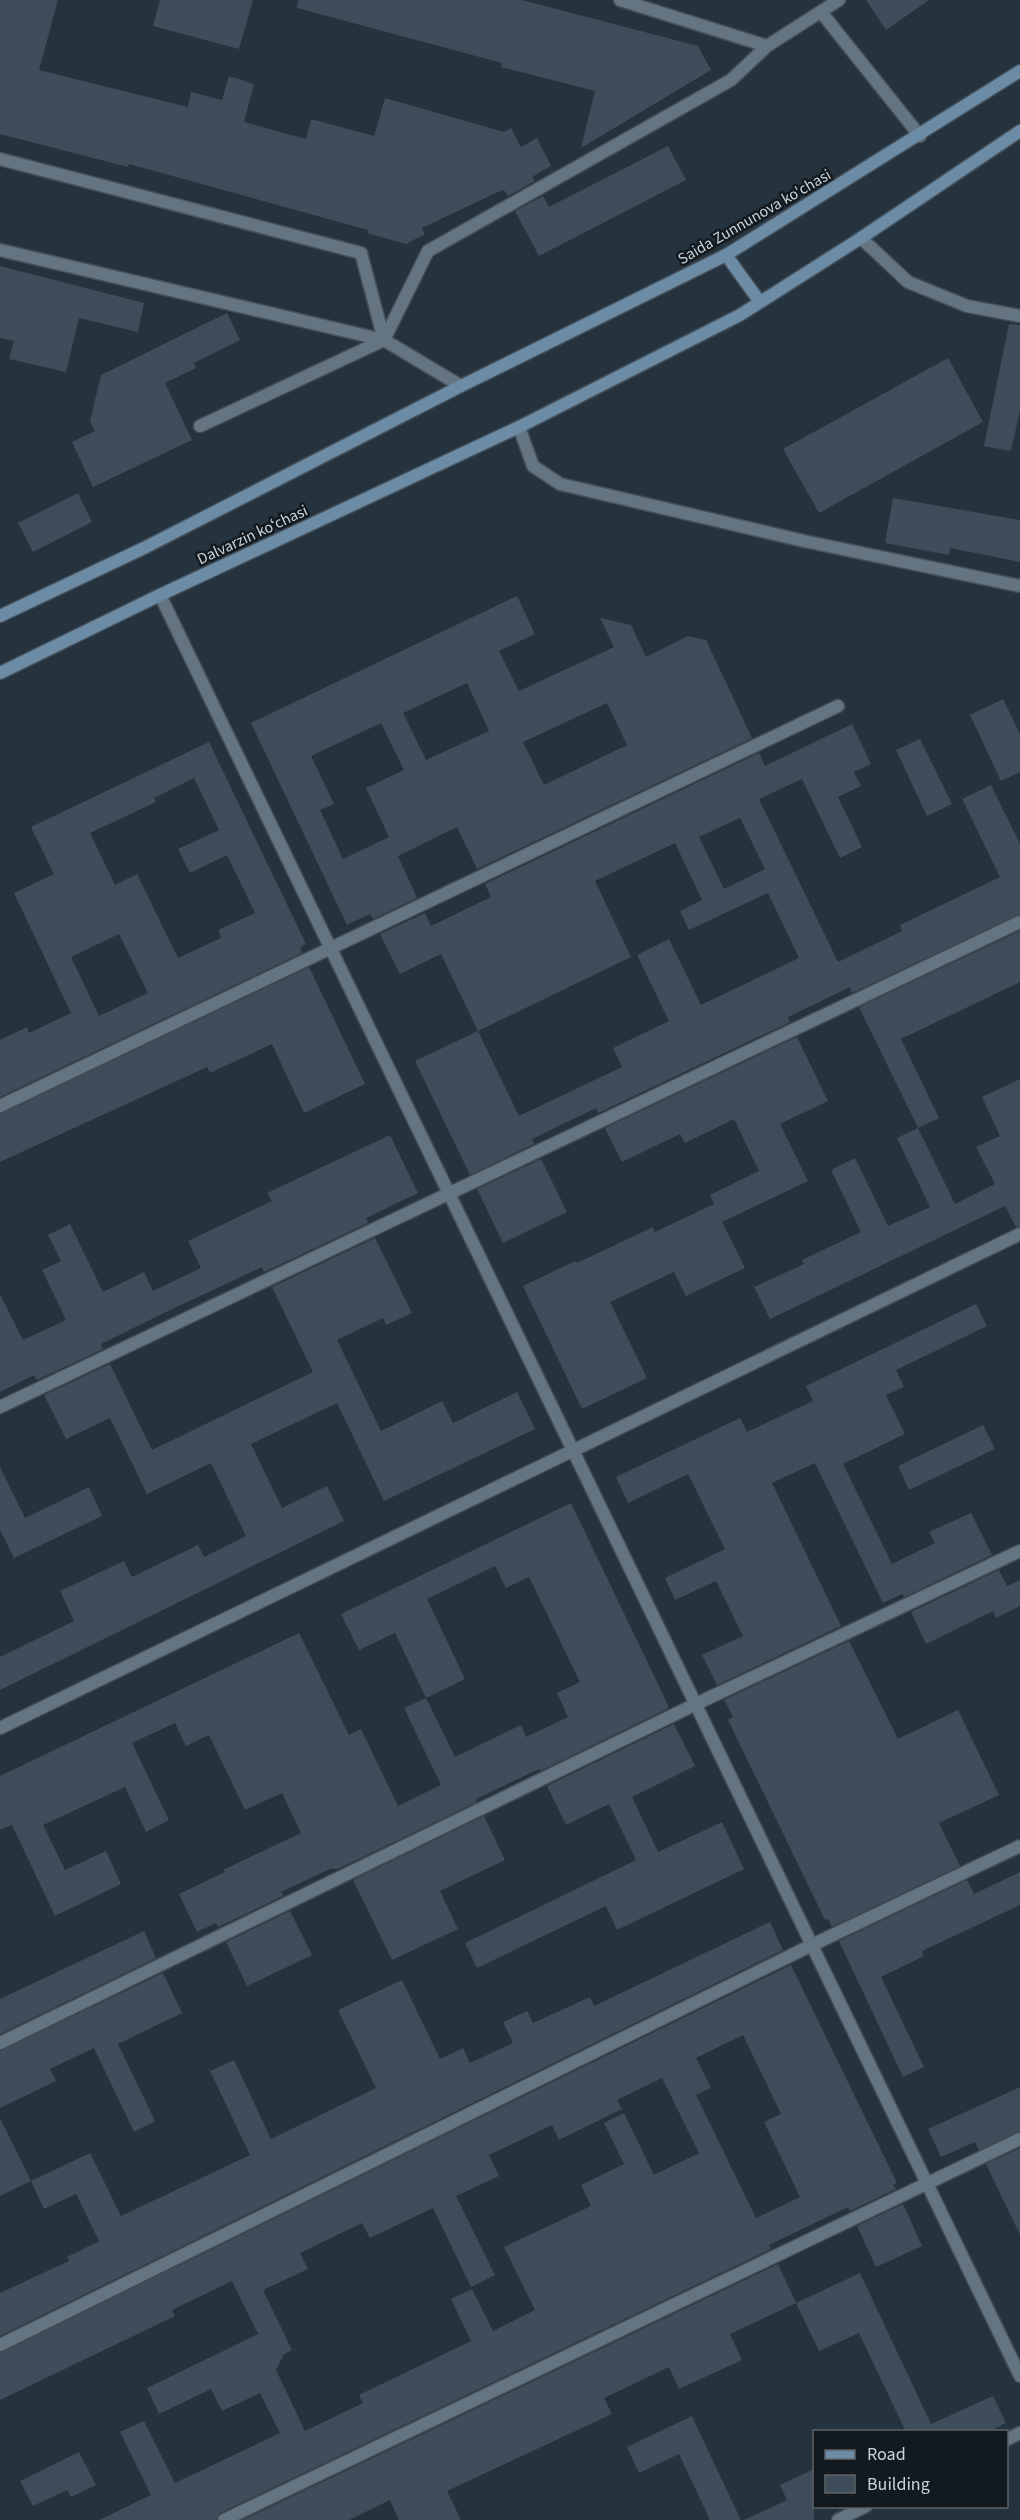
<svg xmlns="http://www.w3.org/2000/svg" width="1020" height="2520" viewBox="0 0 1020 2520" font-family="'Source Sans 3',sans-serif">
<rect width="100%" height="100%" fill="#25333e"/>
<g fill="#3f4d5a" fill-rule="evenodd">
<path d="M 0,0 L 58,0 L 39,70 L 188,107 L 191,92 L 222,100 L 229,76 L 254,84 L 244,122 L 306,139 L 311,119 L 374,136 L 385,98 L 504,132 L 511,128 L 521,147 L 537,138 L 551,166 L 532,177 L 535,181 L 508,196 L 504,190 L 500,191 L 422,228 L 425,234 L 406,244 L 367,233 L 368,230 L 129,164 L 128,167 L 0,134 Z"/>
<path d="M 160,0 L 253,0 L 239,49 L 153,26 Z"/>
<path d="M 298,0 L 522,0 L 698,46 L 711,70 L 581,148 L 595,91 L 501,67 L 502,63 L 297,8 Z"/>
<path d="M 866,0 L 929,0 L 886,30 Z"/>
<path d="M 668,146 L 686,180 L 539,256 L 515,211 L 543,196 L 549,207 Z"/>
<path d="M 0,266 L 144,303 L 138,332 L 79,318 L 66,372 L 9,359 L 14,341 L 0,338 Z"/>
<path d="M 227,313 L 240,340 L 194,363 L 196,368 L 165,383 L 192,440 L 93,487 L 72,442 L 95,431 L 90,421 L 101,375 Z"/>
<path d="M 1009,324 L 1020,325 L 1020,410 L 1011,451 L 984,446 Z"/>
<path d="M 948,358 L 983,422 L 819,513 L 783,449 Z"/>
<path d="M 78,493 L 92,522 L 33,552 L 18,523 Z"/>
<path d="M 893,498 L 1020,520 L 1020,562 L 950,548 L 949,555 L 885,543 Z"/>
<path d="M 517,596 L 535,634 L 499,651 L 519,691 L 614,647 L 600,618 L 631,625 L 646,657 L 688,636 L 706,640 L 752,738 L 477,869 L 457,827 L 398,856 L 417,898 L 373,919 L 370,914 L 347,925 L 251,723 ZM 467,683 L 489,731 L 426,760 L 403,713 ZM 607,703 L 627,745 L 544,785 L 523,742 ZM 381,723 L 404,770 L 366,788 L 389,837 L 343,859 L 320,810 L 334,804 L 311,756 Z"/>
<path d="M 1003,699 L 1020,734 L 1020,772 L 1001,781 L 970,715 Z"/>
<path d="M 852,724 L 871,764 L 854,772 L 861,786 L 838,797 L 862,847 L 840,858 L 802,779 L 759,799 L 838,962 L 902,931 L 900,925 L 1000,877 L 962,799 L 991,785 L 1020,844 L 1020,914 L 852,993 L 850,987 L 788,1017 L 790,1022 L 598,1113 L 596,1108 L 532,1139 L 534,1144 L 470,1175 L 415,1061 L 478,1031 L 441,954 L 400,974 L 380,934 L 425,913 L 431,926 L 491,897 L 485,884 L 759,753 L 765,766 ZM 740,818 L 765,869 L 724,889 L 699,837 ZM 675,843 L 702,900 L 680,911 L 689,930 L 768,893 L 799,958 L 701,1005 L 669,939 L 637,955 L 669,1021 L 613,1048 L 622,1067 L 519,1116 L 478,1031 L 631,957 L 595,881 Z"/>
<path d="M 920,739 L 952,804 L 927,816 L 896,750 Z"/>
<path d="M 209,742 L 306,944 L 300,947 L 302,953 L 0,1097 L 0,1040 L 27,1027 L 29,1033 L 71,1013 L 14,893 L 54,874 L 31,827 ZM 194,778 L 219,830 L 178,849 L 190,873 L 227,855 L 255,913 L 218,930 L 221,938 L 178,958 L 137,874 L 115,885 L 90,833 L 156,802 L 154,798 ZM 119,934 L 148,993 L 99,1016 L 71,957 Z"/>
<path d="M 1020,931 L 1020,982 L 901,1039 L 939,1118 L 918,1128 L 859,1007 Z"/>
<path d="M 309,967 L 365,1084 L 304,1113 L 272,1044 L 210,1073 L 207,1067 L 0,1162 L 0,1114 Z"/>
<path d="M 797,1037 L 828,1101 L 780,1124 L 808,1181 L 722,1222 L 745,1268 L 686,1296 L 674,1272 L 610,1302 L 647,1378 L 582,1409 L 523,1286 L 575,1261 L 577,1263 L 653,1227 L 655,1232 L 714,1204 L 719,1215 L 710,1195 L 759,1171 L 734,1119 L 685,1143 L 680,1134 L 622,1162 L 605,1128 Z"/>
<path d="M 1020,1079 L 1020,1226 L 1016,1227 L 1005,1206 L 770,1319 L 754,1287 L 804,1264 L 802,1260 L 861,1232 L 831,1170 L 855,1158 L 888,1226 L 930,1207 L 897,1138 L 918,1128 L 955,1204 L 995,1184 L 976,1147 L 1000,1136 L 982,1097 Z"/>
<path d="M 390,1135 L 418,1193 L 366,1218 L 368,1223 L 264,1272 L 262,1267 L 164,1313 L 101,1344 L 103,1349 L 37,1380 L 34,1375 L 0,1392 L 0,1294 L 23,1340 L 66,1320 L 42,1270 L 61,1261 L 48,1235 L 70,1224 L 103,1292 L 144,1272 L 153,1291 L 201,1268 L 188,1241 L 272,1201 L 267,1193 Z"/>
<path d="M 541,1159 L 567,1212 L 503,1243 L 477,1189 Z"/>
<path d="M 375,1238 L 412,1313 L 386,1325 L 383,1318 L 337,1340 L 381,1431 L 442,1401 L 453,1423 L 517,1392 L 535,1429 L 384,1501 L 337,1403 L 251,1444 L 282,1508 L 327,1486 L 344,1521 L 0,1690 L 0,1657 L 74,1621 L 60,1591 L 124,1561 L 132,1577 L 198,1545 L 204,1557 L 246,1536 L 211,1463 L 147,1494 L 110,1418 L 66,1439 L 44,1395 L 110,1364 L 152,1450 L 216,1419 L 313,1372 L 272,1287 Z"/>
<path d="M 976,1304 L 987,1326 L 896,1370 L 904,1387 L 886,1395 L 905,1434 L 843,1464 L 892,1564 L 935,1543 L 929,1532 L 971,1513 L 992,1555 L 904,1597 L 902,1594 L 883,1603 L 815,1463 L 772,1483 L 841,1626 L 717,1685 L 702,1655 L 743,1636 L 716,1581 L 675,1600 L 665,1578 L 725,1549 L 688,1474 L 628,1503 L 616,1477 L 740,1418 L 747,1432 L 813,1401 L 806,1386 Z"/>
<path d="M 983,1425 L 995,1449 L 909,1490 L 898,1466 Z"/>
<path d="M 0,1467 L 25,1518 L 89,1487 L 102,1516 L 14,1558 L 0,1530 Z"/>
<path d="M 571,1503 L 669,1707 L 667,1709 L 540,1771 L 539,1769 L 476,1799 L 477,1802 L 338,1869 L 330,1869 L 281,1892 L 283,1896 L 218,1927 L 216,1923 L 197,1932 L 179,1894 L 225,1872 L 223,1870 L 301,1833 L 282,1793 L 245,1810 L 209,1735 L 186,1746 L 175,1723 L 132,1743 L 169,1820 L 146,1832 L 125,1787 L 43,1825 L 65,1870 L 106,1851 L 121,1884 L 55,1916 L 12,1825 L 0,1830 L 0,1776 L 299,1633 L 349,1735 L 361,1729 L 398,1806 L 441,1785 L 404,1708 L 426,1698 L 395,1633 L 359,1650 L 341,1614 ZM 495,1566 L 506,1588 L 529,1577 L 580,1682 L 557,1693 L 568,1717 L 526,1737 L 521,1725 L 455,1757 L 426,1698 L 465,1679 L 427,1599 Z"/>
<path d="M 999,1570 L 1007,1586 L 1020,1580 L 1020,1606 L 996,1618 L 993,1611 L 926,1644 L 911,1612 Z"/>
<path d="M 849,1641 L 898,1739 L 958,1710 L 999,1795 L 939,1823 L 960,1866 L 832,1927 L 828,1919 L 825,1920 L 728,1720 L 733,1717 L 724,1700 Z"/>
<path d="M 674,1724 L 695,1766 L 632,1797 L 658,1852 L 722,1822 L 744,1869 L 617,1930 L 606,1906 L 477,1968 L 465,1943 L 636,1860 L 609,1804 L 566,1825 L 547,1786 Z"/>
<path d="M 484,1816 L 505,1860 L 440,1891 L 458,1929 L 392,1960 L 353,1880 Z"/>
<path d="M 1020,1872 L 1020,1905 L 922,1951 L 924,1956 L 881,1977 L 924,2067 L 903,2077 L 839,1941 L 967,1880 L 974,1894 Z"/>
<path d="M 290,1911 L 312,1955 L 247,1986 L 226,1942 Z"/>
<path d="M 770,1922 L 783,1950 L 0,2336 L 0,2293 L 69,2261 L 67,2257 L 99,2241 L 76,2194 L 44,2209 L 31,2181 L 90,2153 L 121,2216 L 250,2155 L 210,2071 L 234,2060 L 271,2139 L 376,2088 L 338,2010 L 402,1980 L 440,2059 L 463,2048 L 470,2063 L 513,2043 L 503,2022 L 527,2011 L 533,2023 L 590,1997 L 594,2006 Z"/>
<path d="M 144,1931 L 156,1958 L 0,2034 L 0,1999 Z"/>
<path d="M 791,1965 L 897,2183 L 893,2185 L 896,2189 L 850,2211 L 848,2207 L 769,2245 L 771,2249 L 220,2513 L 216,2520 L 99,2520 L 151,2495 L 120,2432 L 144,2421 L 175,2483 L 280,2433 L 260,2393 L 222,2411 L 211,2389 L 159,2414 L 147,2388 L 258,2334 L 232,2281 L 172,2310 L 175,2316 L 0,2400 L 0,2353 ZM 743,2035 L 781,2114 L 764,2122 L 800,2197 L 756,2218 L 696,2095 L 711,2088 L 696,2058 ZM 662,2078 L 699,2153 L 654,2175 L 624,2113 L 604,2123 L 624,2164 L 581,2185 L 591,2206 L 504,2247 L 535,2310 L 493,2331 L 472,2289 L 451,2299 L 471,2341 L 359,2395 L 363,2403 L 305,2431 L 276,2370 L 284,2354 L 292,2350 L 263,2290 L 308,2269 L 300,2253 L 362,2223 L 370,2238 L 433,2208 L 471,2287 L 495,2275 L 456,2196 L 499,2176 L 489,2155 L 552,2125 L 559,2140 L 622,2109 L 617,2100 Z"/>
<path d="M 163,1973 L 182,2013 L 118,2044 L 155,2121 L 134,2132 L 94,2048 L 50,2069 L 56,2081 L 0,2108 L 0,2051 Z"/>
<path d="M 1020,2087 L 1020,2131 L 979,2150 L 975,2142 L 941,2157 L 928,2129 Z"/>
<path d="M 0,2118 L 31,2181 L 0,2196 Z"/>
<path d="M 1020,2148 L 1020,2235 L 986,2164 Z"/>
<path d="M 903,2204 L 922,2246 L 876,2267 L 857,2226 Z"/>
<path d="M 778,2264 L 796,2303 L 730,2334 L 742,2360 L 679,2389 L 669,2367 L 604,2398 L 612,2414 L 447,2491 L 461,2520 L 399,2520 L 390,2500 L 349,2520 L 243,2520 Z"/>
<path d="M 860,2273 L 931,2424 L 993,2396 L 1006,2423 L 987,2432 L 906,2432 L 859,2333 L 819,2351 L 796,2303 Z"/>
<path d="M 692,2416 L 704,2442 L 741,2520 L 710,2520 L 679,2454 L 639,2473 L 627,2447 Z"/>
<path d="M 79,2452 L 96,2485 L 71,2497 L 67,2490 L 33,2506 L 20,2481 Z"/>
<path d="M 814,2469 L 814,2520 L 744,2520 L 787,2500 L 780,2485 Z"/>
</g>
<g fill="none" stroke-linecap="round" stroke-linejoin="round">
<g stroke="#424e58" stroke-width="15">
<path id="lane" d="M 200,426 L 384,340"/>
</g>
<g stroke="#424e58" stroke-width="15">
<g id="street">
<path d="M 821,12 L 920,136"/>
<path d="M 767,46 L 839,0"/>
<path d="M 0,159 L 361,253 L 384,340"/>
<path d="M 861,238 L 908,282 L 967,306 L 1020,316"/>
<path d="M 0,250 L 384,340 L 461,386"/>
<path d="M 384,340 L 428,251 L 731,80 L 767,46 L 620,0"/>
<path d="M 519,427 L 533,466 L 560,484 L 804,541 L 1020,586"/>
<path d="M 160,595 L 1020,2376"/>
<path d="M 0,1106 L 838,706"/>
<path d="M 0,1407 L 1020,922"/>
<path d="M 0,1728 L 1020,1234"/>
<path d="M 0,2043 L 696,1704 L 1020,1551"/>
<path d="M 0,2345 L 812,1945 L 1020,1846"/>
<path d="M 1006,2440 L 1020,2433"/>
<path d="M 224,2520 L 1020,2139"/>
<path d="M 838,2520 L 866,2506"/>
</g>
</g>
<g stroke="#424e58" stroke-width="15">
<g id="secondary">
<path d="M 726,255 L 760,302"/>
<path d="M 0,616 L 144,548 L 461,386 L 726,255 L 1020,71"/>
<path d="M 0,673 L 160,595 L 519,427 L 740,315 L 861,238 L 1020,131"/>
</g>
</g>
<use href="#lane" stroke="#647481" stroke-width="12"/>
<use href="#street" stroke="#647481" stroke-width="12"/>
<use href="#secondary" stroke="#6c8ba5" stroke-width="12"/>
</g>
<g text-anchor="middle" stroke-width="5" stroke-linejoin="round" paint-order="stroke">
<g font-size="16" fill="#cbd4db" stroke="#131a1f">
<text transform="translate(754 216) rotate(-30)" y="6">Saida Zunnunova ko'chasi</text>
<text transform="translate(252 534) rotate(-25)" y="6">Dalvarzin koʻchasi</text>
</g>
</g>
<rect x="813" y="2430" width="195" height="78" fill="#131a1f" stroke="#5d646a" stroke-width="1.5"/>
<rect x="825" y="2450" width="30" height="9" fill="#6c8ba5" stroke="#5d646a" stroke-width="1.5"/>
<text x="867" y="2460" font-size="18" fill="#cbd4db">Road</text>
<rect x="825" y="2475" width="30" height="18" fill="#3f4d5a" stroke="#5d646a" stroke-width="1.5"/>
<text x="867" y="2490" font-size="18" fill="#cbd4db">Building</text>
</svg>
